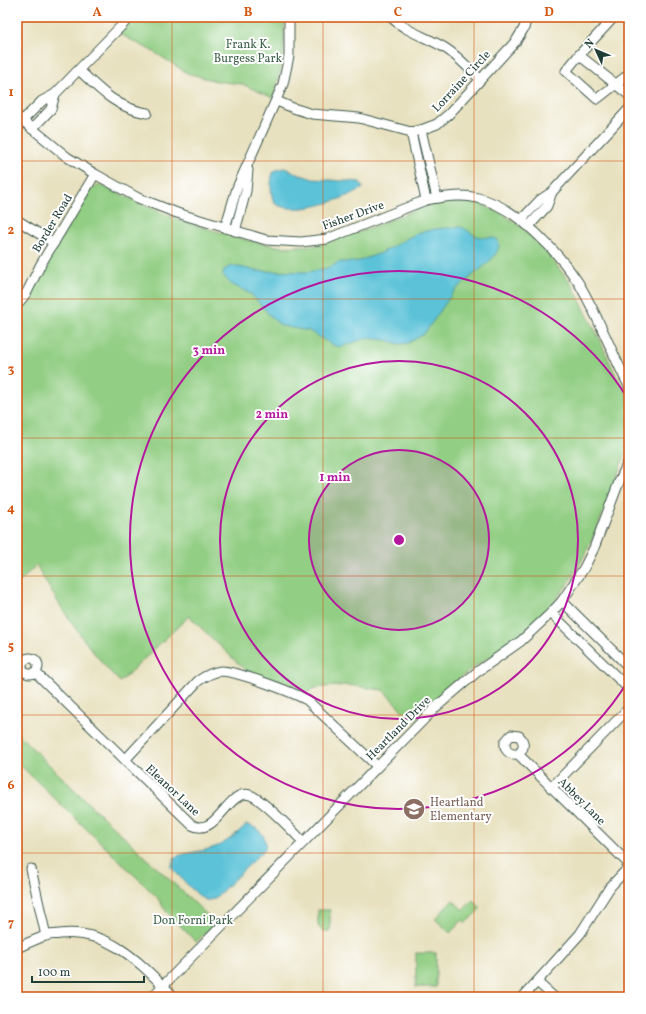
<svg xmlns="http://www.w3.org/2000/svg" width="646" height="1014" viewBox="0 0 646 1014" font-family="Vollkorn,serif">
<rect width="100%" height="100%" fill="#fff"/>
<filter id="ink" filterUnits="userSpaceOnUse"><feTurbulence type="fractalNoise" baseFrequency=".025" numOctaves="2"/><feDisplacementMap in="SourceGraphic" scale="8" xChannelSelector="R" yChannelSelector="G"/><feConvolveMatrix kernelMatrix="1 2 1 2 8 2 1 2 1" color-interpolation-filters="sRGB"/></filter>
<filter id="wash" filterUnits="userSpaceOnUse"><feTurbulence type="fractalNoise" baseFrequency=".012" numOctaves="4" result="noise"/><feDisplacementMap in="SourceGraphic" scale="16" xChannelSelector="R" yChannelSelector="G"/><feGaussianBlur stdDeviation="0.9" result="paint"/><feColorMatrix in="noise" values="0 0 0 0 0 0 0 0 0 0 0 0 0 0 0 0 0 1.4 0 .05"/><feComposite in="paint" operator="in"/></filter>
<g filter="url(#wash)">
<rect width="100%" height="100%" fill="#e8e1bf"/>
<g fill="#92ce83" stroke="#58865c">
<path d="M 136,17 L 284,17 C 285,47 282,69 273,98 L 242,84 L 216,81 L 187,73 L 154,52 L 120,34 Z"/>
<path d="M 100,185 L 178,220 L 246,240 L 282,247 L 319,245 L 365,230 L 415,210 L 442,202 L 454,201 L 481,204 L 504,215 L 521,227 L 548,255 L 572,285 L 597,334 L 616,376 L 629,397 L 629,450 L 624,457 C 604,508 589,563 551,605 C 536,621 521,635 504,648 C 494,655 483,660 473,668 C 451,684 432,703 413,722 L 383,690 L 348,685 L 314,688 L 307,693 L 245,670 L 189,616 L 120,682 C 86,648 60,607 36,565 L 17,585 L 17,309 L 92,188 Z"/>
<path d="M 17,733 L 90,805 L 216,923 L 196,942 L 165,910 L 157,897 L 17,762 Z"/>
<path d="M 453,900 L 463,910 L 473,900 L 481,908 L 466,923 L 463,920 L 450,933 L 435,919 Z"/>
<path d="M 318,910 L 330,910 L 330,931 L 322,931 L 318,926 Z"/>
<rect x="416" y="953" width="20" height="34"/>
</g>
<g fill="#5bc2d8" stroke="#3d8086">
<path d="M 284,168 L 304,176 L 313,179 L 360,182 L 363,188 C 343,200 300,215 277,205 C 270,202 270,180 273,173 C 276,169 280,169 284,168 Z"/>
<path d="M 460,227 C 467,228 470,234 477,236 C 485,239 490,235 498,240 L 499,246 L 497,252 L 490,261 L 454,291 L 424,334 L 408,343 L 400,344 L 386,340 L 366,338 L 341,347 L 335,346 L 309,331 L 282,326 L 273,319 L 251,294 L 231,284 L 223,275 L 224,270 L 229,267 L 233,266 L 259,271 L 308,272 L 327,268 L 340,262 L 356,262 L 381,253 L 417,233 L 435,229 Z"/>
<path d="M 246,825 C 258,826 268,837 265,849 L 215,898 C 212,899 209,901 206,900 C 198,897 177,874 171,867 L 175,857 C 187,852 200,852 212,848 C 226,844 236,834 246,825 Z"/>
</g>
</g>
<g filter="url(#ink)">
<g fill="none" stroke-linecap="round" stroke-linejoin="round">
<g stroke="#3d5649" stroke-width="11">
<g id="minor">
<path d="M 391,17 C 406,32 427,37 445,48 C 458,56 469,69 480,79"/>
<path d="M 614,17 L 579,55 L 629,95"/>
<path d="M 579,55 L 566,71 L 597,99 L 629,74"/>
<path d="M 79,70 C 100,90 117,108 147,113"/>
<path d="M 277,101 L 293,108 L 312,114 L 359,118 L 411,132 L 421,130 L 437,124 L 449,114 L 516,41 L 524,28 L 527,17"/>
<path d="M 17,116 L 67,157 L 95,174 L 138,198 L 177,213 L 266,240 L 301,242 L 327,239 L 426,200 C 443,197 461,194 478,198 C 500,203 520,218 537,234 C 552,248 566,264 578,282 C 598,315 611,352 629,386"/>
<path d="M 22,121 L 42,101 L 55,94 L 130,17"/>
<path d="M 32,129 L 51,109 L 55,94"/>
<path d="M 421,130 L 437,198"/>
<path d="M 411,132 L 426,200"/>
<path d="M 17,220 L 54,243"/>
<path d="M 521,220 L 540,200 L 552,192 L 629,109"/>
<path d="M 529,226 L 547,206 L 552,192"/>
<path d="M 225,228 L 237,188 L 283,84 L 289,56 L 289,17"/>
<path d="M 235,231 L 246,191 L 248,170"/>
<path d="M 17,305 L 27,292 L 41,264 L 95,174"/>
<path d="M 562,601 L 629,667"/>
<path d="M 551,613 L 629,689"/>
<circle cx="30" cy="666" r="8"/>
<path d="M 35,672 L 192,825 C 217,838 228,788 250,795 C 261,798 294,832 303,842"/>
<path d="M 518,754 C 525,749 525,742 519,736 L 511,735 L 505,742 C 504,750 509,755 518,754 L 629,864"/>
<path d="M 125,760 L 198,681 C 205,676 213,672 221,671 C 237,671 292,692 307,700 L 377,766"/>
<path d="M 551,788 L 629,708"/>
<path d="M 31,869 L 46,936"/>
<path d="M 17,948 C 26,944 36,939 45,936 C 50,934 55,935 60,934 C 110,928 142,965 174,997"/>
<path d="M 537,982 L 554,997"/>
<path d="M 152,997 L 436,707 L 477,672 L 521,641 L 551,613 L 562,601 L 584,568 L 594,548 L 619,482 L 629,460"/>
<path d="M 523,997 L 580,934 L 610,887 L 629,867"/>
</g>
</g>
<use href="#minor" stroke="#fff" stroke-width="9"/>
</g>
</g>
<path fill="none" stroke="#d45610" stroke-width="1" stroke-opacity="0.55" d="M 172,17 L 172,997M 323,17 L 323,997M 474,17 L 474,997M 17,161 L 629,161M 17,299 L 629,299M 17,438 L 629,438M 17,576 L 629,576M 17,715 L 629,715M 17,853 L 629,853"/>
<circle cx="399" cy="540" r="90" fill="#b5179e" fill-opacity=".12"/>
<g fill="none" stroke="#b5179e" stroke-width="2">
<circle cx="399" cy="540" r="90"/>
<circle cx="399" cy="540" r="179"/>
<path d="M628 681A269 269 0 1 1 628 399"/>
</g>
<defs>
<g id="school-disc" transform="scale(1.15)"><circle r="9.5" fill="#8d6e63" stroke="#fff"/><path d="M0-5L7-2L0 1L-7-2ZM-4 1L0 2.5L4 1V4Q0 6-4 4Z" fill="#fff"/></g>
</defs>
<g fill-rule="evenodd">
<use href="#school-disc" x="414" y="809"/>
</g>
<g text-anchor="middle" stroke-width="4" stroke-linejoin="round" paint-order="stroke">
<g font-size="12" fill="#3c6148" stroke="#fff">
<text x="248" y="48">Frank K.<tspan x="248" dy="14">Burgess Park</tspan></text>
<text x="193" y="924">Don Forni Park</text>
</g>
<g font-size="12" fill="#1f3d34" stroke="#fff">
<text transform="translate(461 81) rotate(-47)" y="4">Lorraine Circle</text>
<text transform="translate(353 215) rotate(-20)" y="4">Fisher Drive</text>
<text transform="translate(52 223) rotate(-59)" y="4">Border Road</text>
<text transform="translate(398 728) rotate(-45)" y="4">Heartland Drive</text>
<text transform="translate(173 790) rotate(43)" y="4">Eleanor Lane</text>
<text transform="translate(582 801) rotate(45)" y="4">Abbey Lane</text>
</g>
<g font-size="12" fill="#785e54" stroke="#fff" text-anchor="start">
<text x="430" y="806">Heartland<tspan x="430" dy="14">Elementary</tspan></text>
</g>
</g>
<circle cx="399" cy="540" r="6" fill="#b5179e" stroke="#fff" stroke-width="2"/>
<g font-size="12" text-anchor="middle" font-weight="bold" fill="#b5179e" stroke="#fff" stroke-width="4" stroke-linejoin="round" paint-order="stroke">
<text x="209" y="354">3 min</text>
<text x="272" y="418">2 min</text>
<text x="335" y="481">1 min</text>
</g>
<rect width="646" height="1014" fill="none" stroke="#fff" stroke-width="44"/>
<g transform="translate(596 50) rotate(314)" stroke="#ffffff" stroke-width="3" paint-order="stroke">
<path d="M0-3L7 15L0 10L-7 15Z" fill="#1f3d34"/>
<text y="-6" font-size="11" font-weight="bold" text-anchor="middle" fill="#1f3d34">N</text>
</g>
<path d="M32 976v6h112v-6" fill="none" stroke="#1f3d34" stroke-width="2"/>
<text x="38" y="976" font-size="12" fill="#1f3d34" stroke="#ffffff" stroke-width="3" paint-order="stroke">100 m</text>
<rect x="22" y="22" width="602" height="970" fill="none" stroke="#d45610" stroke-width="1.5"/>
<g font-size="13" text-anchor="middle" font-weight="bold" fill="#d45610">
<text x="97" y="16">A</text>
<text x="248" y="16">B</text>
<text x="398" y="16">C</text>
<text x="549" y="16">D</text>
<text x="11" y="96">1</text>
<text x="11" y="234">2</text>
<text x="11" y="373">3</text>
<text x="11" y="512">4</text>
<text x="11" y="650">5</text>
<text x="11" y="789">6</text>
<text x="11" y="927">7</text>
</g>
</svg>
